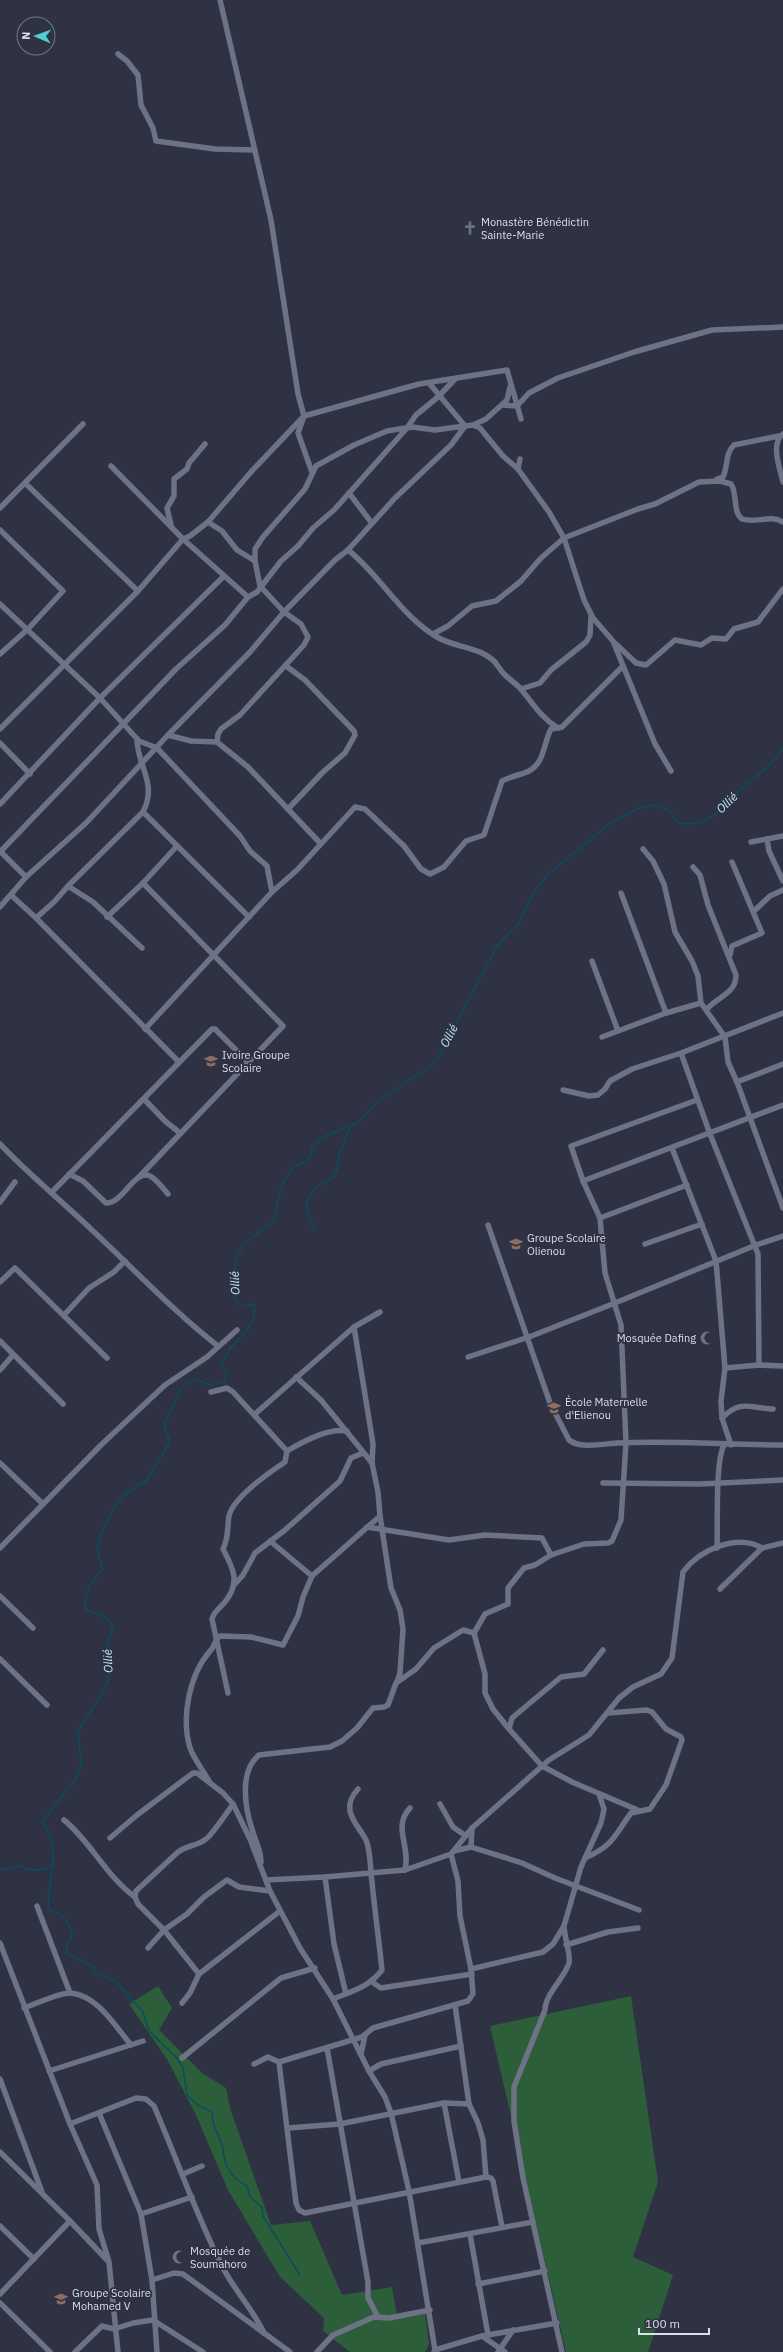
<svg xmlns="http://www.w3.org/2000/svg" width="783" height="2352" viewBox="0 0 783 2352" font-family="'IBM Plex Sans',sans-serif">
<rect width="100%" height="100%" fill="#2f3243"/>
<g fill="#2c5e3a">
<path d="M 158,1986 L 172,2008 L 159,2030 L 202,2073 L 226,2088 L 230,2108 L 271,2225 L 310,2221 L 342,2295 L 392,2287 L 397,2316 L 425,2312 L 429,2344 L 425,2352 L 350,2352 L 323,2331 L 324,2318 L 280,2277 L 228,2190 L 196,2115 L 168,2061 L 129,2004 Z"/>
<path d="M 631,1996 L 658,2182 L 633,2257 L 673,2275 L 648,2352 L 566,2352 L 490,2026 Z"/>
</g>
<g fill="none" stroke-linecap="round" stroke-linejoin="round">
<g stroke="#084e60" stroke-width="1.5">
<path d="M 315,1230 L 308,1214 L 306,1202 L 316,1187 L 333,1178 L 337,1170 L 340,1151 L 351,1126"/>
<path d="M 53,1863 L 48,1899 L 49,1910 C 64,1914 68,1921 72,1935 L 67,1944 L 66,1953 L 92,1966 L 97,1974 L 114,1980 L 143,2012 L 149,2031 L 176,2057 L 183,2068 L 187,2095 L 197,2105 L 212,2112 C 212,2125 217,2132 222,2144 C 223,2148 223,2152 224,2156 C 226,2171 235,2180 247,2186 L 250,2197 L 262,2207 L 263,2216 L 300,2275"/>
<path d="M 0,1870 L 21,1866 L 30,1870 L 45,1869 L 53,1863 C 54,1846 51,1836 42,1821 L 76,1779 L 81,1765 L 78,1731 L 102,1694 L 109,1679 L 107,1644 L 113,1629 L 109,1619 L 85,1609 C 86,1588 89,1584 103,1569 L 97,1550 L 101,1533 L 115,1505 L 126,1493 L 146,1481 L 170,1442 L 164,1425 L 181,1388 L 194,1379 L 210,1385 L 225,1381 L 226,1374 L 221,1365 C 224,1360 226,1353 230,1349 C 241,1335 258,1324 254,1304 L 241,1306 L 235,1300 L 235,1260 L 244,1244 L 274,1220 C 277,1203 280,1183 292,1169 C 297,1164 305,1162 311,1157 L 312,1147 L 325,1136 L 359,1122 L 376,1103 L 436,1062 L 497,946 L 520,922 L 532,895 L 548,874 L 612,822 L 637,809 L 655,805 L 669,810 L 677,822 C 685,825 695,824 704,821 C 720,814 722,805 734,795 C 751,780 771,767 783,749"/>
</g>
<g stroke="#6e7286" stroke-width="5.5">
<path d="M 220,0 L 271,220 L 298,394 L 304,416 L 298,433 L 312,472"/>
<path d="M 118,54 L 127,61 L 138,75 L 141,105 L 153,128 L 156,141 L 215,149 L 254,150"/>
<path d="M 429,383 L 465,426 L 473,425 L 480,428 L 503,456 L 518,469 L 549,512 L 564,538 L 584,600 L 593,618 L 613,641 L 655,744 L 671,771"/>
<path d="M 502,405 L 517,406 L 529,393 L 558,378 L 634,352 L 712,330 L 783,327"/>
<path d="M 473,425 L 486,419 L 507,400 L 510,387"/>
<path d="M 783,434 C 770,443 780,469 783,482"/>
<path d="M 111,466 L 183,539 L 248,597"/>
<path d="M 518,469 L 520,459"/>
<path d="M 717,479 L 723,477 C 728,467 725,453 734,445 L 779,436"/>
<path d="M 26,484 L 138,591"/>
<path d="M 349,493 L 371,522"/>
<path d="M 0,508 L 83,424"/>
<path d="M 208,522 L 222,531 L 237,550 L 255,561"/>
<path d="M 171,525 L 167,508 L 174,496 L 174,479 L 187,469 L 189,463 L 205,444"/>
<path d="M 0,530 L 63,591 L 28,629 L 0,654"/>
<path d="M 348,550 C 380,575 401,616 437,637 C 455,648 479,646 495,662 C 498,666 501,671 504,674 C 509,679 515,683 520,688 C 532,702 541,718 558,728 L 562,727 L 623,666"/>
<path d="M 0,604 L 100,698 L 139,741 L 157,748 L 240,836 L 250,851 L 267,866 L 272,892"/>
<path d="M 433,634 L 448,626 L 472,606 L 496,601 L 521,581 L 541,558 L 564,538 L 638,509 L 655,504 L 699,482 L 720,481 L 731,484 C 738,494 732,511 742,519 C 756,524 769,514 783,522"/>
<path d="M 616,644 L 636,663 L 646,665 L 675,640 L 701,645 L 712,638 L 726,639 L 734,629 L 758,622 L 783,589"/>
<path d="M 286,666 L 305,680 L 354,731 L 355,735 L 345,753 L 323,772 L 288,809"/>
<path d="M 521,689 L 540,683 L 551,670 L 586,642 L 590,635 L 591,617"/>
<path d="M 0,729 L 138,591 L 183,539 L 190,536 L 208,522 L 251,472 L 304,416 L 419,384 L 507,370 L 521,419"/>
<path d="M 168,735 L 250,652 L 284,612 L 335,560 L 348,550 L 395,498 L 451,445 L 465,426"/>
<path d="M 217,742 L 218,734 L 221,729 L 240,715 L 304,645 L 308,637 L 301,624 L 284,612 L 260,586 L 255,561 L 255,549 L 263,537 L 305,489 L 316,466 L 354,445 L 387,431 L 412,427 L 435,430 L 465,426"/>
<path d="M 0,743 L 30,774"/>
<path d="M 0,804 L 100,698 L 224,576"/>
<path d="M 143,812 L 249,917"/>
<path d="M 767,839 L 769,851 L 783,881"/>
<path d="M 751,842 L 783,836"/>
<path d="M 643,849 L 653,861 L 664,884 L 675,932 L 692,961 L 698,976 L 701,1003 L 725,1037 L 728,1062 L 737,1082 L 783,1208"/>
<path d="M 0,851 L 26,877"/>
<path d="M 0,852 L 176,669 L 225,625 L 248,597 L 257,592 L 281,561 L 298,546 L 313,528 L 334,510 L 407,428 L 416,415 L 438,397 L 455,379"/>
<path d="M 693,867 L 700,875 L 708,905 L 736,975 C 736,994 718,996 707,1009"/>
<path d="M 68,886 L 143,812 C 158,783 137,766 137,739"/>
<path d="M 621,893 L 666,1013"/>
<path d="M 11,895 L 36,918 L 179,1062"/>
<path d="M 0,907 L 26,877 L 86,823 L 168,735 L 191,741 L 217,742 L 248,767 L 320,843"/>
<path d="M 754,911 L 770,896 L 783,890"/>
<path d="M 107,917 L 143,883"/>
<path d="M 36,918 L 55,901 L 68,886 L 93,902 L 142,948"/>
<path d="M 730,955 L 732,946 L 762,933 L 732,862"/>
<path d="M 592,961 L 618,1031"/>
<path d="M 145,1029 L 272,892 L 297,870 L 355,807 L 365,809 L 404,846 L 421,869 L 430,874 L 444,867 L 466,841 L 484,835 L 502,781 C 511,776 521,775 529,771 C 545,762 543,744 551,729 L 558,728"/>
<path d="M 602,1037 L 666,1013 L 701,1003"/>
<path d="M 681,1053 L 710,1134 L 758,1254 L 759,1365"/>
<path d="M 737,1082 L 783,1064"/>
<path d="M 563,1090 L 589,1096 L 598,1095 L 605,1089 L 610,1081 L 632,1069 L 681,1053 L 783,1013"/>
<path d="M 144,1099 L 165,1121 L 180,1133"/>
<path d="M 0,1144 C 29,1175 62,1201 93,1231 C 135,1270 173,1311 218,1346"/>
<path d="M 672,1148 L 716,1261 L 725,1368 L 721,1401 L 722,1418 L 731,1445"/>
<path d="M 69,1174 L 83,1181 L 106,1203 C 123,1204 134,1169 150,1176 C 156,1179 163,1188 168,1194"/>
<path d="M 139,1177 L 283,1026 L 143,883 L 177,846"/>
<path d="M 583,1181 L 783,1105"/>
<path d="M 52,1192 L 212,1029 L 215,1029 L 248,1062"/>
<path d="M 0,1202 L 15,1182"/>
<path d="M 600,1218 L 687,1185"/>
<path d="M 488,1225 L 550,1403 L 569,1440 C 580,1449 603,1444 617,1443 C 672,1440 728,1445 783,1445"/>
<path d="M 645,1244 L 702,1224"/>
<path d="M 0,1282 L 15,1268 L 107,1358"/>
<path d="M 64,1315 L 89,1288 L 114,1272 L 125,1261"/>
<path d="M 354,1327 L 373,1444 L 372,1463"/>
<path d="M 0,1341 L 63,1404"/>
<path d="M 468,1357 L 529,1337 L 615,1303 L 756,1245 L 783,1236"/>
<path d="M 725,1368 L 759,1365 L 783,1366"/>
<path d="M 0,1370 L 13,1355"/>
<path d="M 296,1377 L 321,1400 L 372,1463 L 378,1492 L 380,1516 L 391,1588 L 400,1610 L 403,1629 L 400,1673 L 397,1682"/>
<path d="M 211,1392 L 227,1388 L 233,1392 L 287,1451"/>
<path d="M 255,1414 L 354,1327 L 380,1312"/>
<path d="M 722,1418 C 741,1399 749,1408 773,1409"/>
<path d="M 0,1463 L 43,1504"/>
<path d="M 603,1483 L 700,1484 L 783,1480"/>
<path d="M 367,1527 L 449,1540 L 485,1535 L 542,1538 L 551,1555"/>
<path d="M 270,1541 L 312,1576"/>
<path d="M 0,1548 L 102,1444 L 165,1385 L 207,1357 L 237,1330"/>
<path d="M 717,1548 C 718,1526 715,1462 724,1445"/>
<path d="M 235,1584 L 243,1575 L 255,1553 L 285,1530 L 340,1481 L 351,1458 L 363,1453"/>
<path d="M 720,1589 L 762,1548"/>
<path d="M 0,1596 L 33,1628"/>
<path d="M 603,1650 L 584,1674 L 561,1677 L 512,1718 L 509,1729 L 542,1766 L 572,1782 L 640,1811"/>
<path d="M 0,1659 L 47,1705"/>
<path d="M 228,1693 L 212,1619 C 214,1611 220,1608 225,1602 C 241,1582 233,1568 223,1549 C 229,1537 227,1528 229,1516 C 233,1497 270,1472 285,1462 L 287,1451 C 304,1441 328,1428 347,1431"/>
<path d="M 509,1729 L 493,1709 L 485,1693 L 485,1674 L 474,1633 L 485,1614 L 508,1604 L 508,1588 L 524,1568 L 535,1565 L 551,1555 L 584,1544 L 608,1543 L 612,1541 L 621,1520 L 626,1443 L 621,1325 L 605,1273 L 600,1218 L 583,1181 L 571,1146 L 697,1100"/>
<path d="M 209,1781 C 203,1770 194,1759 190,1748 C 181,1718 189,1675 210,1651 C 215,1647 214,1640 220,1636 L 251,1637 L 283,1645 L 298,1616 L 303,1597 L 312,1576 L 380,1516"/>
<path d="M 440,1804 L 453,1827 L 466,1836"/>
<path d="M 64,1820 C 91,1842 106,1876 135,1897"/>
<path d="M 110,1838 L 137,1815 L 193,1773 L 197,1773 L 223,1793 L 233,1804 L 250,1839 L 270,1891 L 300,1948 L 333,1999 L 369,2071 L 385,2097 L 391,2113 L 409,2191 L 435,2350"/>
<path d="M 471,1847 L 472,1828"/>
<path d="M 454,1851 L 471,1847 L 522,1863 L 555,1878 L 639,1910"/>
<path d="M 585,1858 C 614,1845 614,1836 631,1813 L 650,1809 L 666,1785 L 682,1740 L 681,1737 L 666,1729 L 652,1712 L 647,1710 L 608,1713"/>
<path d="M 261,1862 C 261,1849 255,1841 252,1829 C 245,1808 239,1771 259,1755 L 330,1747 L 342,1741 L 357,1728 L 373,1708 L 384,1707 L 388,1705 L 396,1683 L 416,1669 L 434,1648 L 463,1630 L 474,1633"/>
<path d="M 405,1870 C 411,1846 392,1827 410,1808"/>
<path d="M 266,1880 L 325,1877"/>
<path d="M 37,1906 L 70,1993"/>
<path d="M 0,1943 L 70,2124 L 97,2185 L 99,2229 L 109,2262 L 118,2352"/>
<path d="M 566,1945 L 608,1932 L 638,1928"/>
<path d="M 148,1948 L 164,1930 L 187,1914 L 204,1897 L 227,1880 L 239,1887 L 270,1891"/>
<path d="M 471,1969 L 543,1952 L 553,1944 L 564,1926 L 581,1867 L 601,1823 L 604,1809 L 599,1794"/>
<path d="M 199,1974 L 164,1930 L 138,1904 L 135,1897 L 136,1891 L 178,1852 C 187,1845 198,1846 206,1839 C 211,1836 228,1811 233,1804"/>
<path d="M 372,1982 L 381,1988 L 472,1974"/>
<path d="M 346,1994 L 334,1944 L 325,1877 L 405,1870 L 451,1854 L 472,1828 L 549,1760 L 589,1735 L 619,1698 L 633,1687 L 661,1674 L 672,1658 L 683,1572 C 699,1550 737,1533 762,1548 L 783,1543"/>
<path d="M 333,1999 C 352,1991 369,1987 382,1970 C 379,1941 375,1912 372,1882 C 370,1870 371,1851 366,1840 C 357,1823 339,1810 358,1789"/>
<path d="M 182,2003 L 190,1993 L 199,1974 L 280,1911"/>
<path d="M 455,2005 L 469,2104 L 478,2123 L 483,2140 L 486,2177"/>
<path d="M 24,2008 C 35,2004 61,1992 71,1993 C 98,1996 115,2026 131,2045"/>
<path d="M 327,2048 L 368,2282 L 368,2298 L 378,2317"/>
<path d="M 361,2054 L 365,2035"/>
<path d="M 182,2058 L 281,1978 L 315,1968"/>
<path d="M 279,2062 L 296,2203 L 299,2210 L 305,2213 L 486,2177 L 491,2178 L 493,2181 L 502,2227"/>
<path d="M 254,2064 L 268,2057 L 279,2062 L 362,2037 L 373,2028 L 468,2001 L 473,1994 L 471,1969 L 460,1916 L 458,1881 L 451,1854"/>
<path d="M 49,2071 L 143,2041"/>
<path d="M 369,2071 L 381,2064 L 461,2046"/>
<path d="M 0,2079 L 42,2192"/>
<path d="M 444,2103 L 459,2182"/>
<path d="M 99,2113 L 141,2214 L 152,2280 L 157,2352"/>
<path d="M 70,2124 L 136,2098 L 146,2099 L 154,2106 C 177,2159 196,2215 222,2266 C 234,2290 253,2309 264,2333"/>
<path d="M 288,2128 L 340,2124 L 444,2103 L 469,2104"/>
<path d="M 0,2152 L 70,2221 L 107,2260"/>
<path d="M 183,2174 L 202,2166"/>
<path d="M 141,2214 L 192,2197"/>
<path d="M 0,2226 L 34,2259"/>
<path d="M 470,2234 L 488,2335"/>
<path d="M 418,2243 L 533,2222"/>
<path d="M 152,2280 L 174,2273 L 183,2274 L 290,2352"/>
<path d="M 478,2284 L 545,2271"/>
<path d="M 0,2294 L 70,2221"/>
<path d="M 0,2303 L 50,2352"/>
<path d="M 482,2336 L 505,2352"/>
<path d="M 75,2352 L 102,2326 L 114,2329 L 133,2323 L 153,2320 L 203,2352"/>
<path d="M 317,2352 L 333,2335 L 374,2317 L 389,2318 L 430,2310"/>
<path d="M 434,2352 L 435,2350 L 482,2336 L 557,2323"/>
<path d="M 498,2352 L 513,2330"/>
<path d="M 562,2352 L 523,2178 L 514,2121 L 514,2087 L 545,2010 C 545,1994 564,1979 569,1963 C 571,1956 564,1935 564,1926"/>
</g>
</g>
<defs>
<g id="church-bare" transform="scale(1.08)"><path d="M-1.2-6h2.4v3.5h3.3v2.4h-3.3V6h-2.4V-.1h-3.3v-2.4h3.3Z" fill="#6b7280" stroke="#2f3243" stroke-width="2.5" paint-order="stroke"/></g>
<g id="school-bare" transform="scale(1.08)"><path d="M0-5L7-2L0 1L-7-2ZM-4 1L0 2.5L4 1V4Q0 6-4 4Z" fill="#8d6e63" stroke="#2f3243" stroke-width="2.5" paint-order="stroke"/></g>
<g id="mosque-bare" transform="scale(1.08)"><path d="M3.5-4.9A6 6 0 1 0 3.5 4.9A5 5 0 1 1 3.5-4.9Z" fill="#6b7280" stroke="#2f3243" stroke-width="2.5" paint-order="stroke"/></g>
</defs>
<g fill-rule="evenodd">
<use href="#church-bare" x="470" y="228"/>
<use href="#school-bare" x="211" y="1061"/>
<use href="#school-bare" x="516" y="1244"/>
<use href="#mosque-bare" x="707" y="1338"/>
<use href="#school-bare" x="554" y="1408"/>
<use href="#mosque-bare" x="179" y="2257"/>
<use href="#school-bare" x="61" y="2299"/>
</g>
<g text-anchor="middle" stroke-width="4" stroke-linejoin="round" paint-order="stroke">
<g font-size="11" fill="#dddfea" stroke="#2f3243" text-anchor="start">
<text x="481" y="226">Monastère Bénédictin<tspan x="481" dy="13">Sainte-Marie</tspan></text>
<text x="222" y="1059">Ivoire Groupe<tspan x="222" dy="13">Scolaire</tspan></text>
<text x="527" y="1242">Groupe Scolaire<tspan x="527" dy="13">Olienou</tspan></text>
<text x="696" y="1342" text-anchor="end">Mosquée Dafing</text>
<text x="565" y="1406">École Maternelle<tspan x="565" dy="13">d'Elienou</tspan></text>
<text x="190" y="2255">Mosquée de<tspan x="190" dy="13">Soumahoro</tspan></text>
<text x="72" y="2297">Groupe Scolaire<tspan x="72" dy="13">Mohamed V</tspan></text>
</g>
<g font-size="12" font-style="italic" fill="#c1e9f8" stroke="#2f3243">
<text transform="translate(727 803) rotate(-44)" y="4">Ollié</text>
<text transform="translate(449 1036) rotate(-62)" y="4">Ollié</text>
<text transform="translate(235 1283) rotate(-92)" y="4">Ollié</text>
<text transform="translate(108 1661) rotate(-92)" y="4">Ollié</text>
</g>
</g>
<g transform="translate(36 36) rotate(272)"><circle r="19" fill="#2f3243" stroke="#757786"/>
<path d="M0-3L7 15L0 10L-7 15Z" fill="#51ccd3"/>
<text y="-6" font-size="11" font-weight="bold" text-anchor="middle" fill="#dddfea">N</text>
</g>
<path d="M639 2328v6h70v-6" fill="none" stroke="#dddfea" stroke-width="2"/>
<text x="645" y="2328" font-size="12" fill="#dddfea" stroke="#2f3243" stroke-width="3" paint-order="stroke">100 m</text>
</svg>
